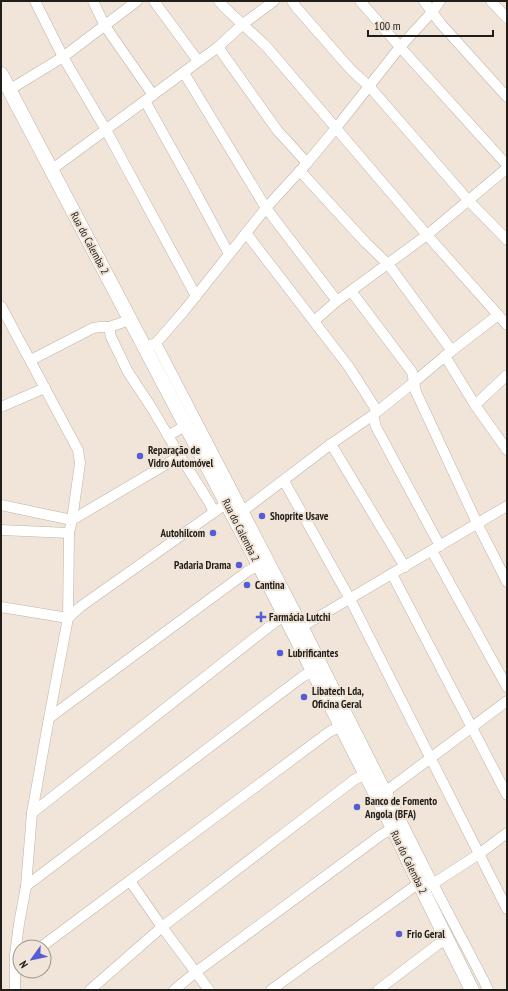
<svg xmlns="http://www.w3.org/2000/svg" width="508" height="991" viewBox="0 0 508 991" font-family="'PT Sans Narrow',sans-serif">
<rect width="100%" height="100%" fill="#f0e5d8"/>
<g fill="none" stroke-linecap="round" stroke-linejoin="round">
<g stroke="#bdb3a6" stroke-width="11">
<g id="street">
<path d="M 35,1 L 63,57 L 106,130 L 196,296"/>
<path d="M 93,1 L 105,26 L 153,95"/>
<path d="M 154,1 L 198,61"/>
<path d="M 219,1 L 224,7 L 266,46 L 427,235 L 507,325"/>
<path d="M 292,1 L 296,7 L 352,71 L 369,86 L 468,200 L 507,240"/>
<path d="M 360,1 L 400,47 L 507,165"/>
<path d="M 424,1 L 441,24 L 507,97"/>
<path d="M 491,1 L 507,18"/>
<path d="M 218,47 L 277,130 L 307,163"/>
<path d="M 184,73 L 266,208 L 337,301"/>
<path d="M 9,90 L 63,57 L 137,1"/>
<path d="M 145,101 L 188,178 L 229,254"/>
<path d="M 51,170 L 218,47 L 243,24 L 274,1"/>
<path d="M 300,171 L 366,243 L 388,264 L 452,351"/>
<path d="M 246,233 L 349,367 L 377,411"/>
<path d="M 351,291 L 412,372 L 416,392 L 477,523 L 507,582"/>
<path d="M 1,306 L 78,450 L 80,463 L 72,520 L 69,533 L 68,618 L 49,718 L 32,813 L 26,886 L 19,924 L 15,955 L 15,990"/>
<path d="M 314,321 L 337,301 L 427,235 L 507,168"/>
<path d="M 109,327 L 111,337 L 128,372 L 153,410 L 180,456 L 209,502 L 214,512"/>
<path d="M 156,343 L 303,626 L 433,884 L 484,981 L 488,990"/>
<path d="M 151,345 L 156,343 L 184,311 L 266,208 L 307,163 L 336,128 L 400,47 L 432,12 L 440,1"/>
<path d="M 445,356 L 475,405 L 507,450"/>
<path d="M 31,360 L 93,328 L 100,327 L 109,327 L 130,320"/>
<path d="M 475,405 L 507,375"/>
<path d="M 1,407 L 45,388"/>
<path d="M 373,415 L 376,427 L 440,546"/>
<path d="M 168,436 L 186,425"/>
<path d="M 331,444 L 405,567"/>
<path d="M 284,481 L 350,599 L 507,909"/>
<path d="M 1,505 L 72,520 L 180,456"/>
<path d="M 239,514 L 331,444 L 373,415 L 413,383 L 445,356 L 498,315"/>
<path d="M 1,530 L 69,533"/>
<path d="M 432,551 L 507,687"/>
<path d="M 392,574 L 507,795"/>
<path d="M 1,607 L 68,618"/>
<path d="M 68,618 L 80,607 L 220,508"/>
<path d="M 298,629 L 507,506"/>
<path d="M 49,718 L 248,571 L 259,565"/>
<path d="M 381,795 L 507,701"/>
<path d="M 32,813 L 275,622 L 285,616"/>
<path d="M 130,881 L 162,927 L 209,990"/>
<path d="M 26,886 L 302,677 L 313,671"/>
<path d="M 428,887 L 479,854 L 507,833"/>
<path d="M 41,947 L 329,732 L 341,726"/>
<path d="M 90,990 L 162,927 L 354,780 L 365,774"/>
<path d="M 174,990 L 196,972 L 381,835 L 393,828"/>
<path d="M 271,990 L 419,883"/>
<path d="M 378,990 L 437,945 L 447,939"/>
</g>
</g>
<g stroke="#bdb3a6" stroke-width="15">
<path id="secondary" d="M 1,74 L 259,565 L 393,828 L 419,883 L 472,990"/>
</g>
<use href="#street" stroke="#fff" stroke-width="10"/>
<use href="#secondary" stroke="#fff" stroke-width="14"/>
</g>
<g fill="#565dd4" stroke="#f0e5d8" stroke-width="1.5">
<circle cx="140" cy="456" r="4"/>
<circle cx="262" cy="516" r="4"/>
<circle cx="213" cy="533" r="4"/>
<circle cx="239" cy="565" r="4"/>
<circle cx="247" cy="585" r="4"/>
<path d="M259 611h4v4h4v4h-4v4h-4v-4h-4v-4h4z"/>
<circle cx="280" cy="653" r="4"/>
<circle cx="304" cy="697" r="4"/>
<circle cx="357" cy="807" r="4"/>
<circle cx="399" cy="934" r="4"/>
</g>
<g text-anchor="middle" stroke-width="4" stroke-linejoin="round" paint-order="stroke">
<g font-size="11" fill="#211d18" stroke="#f0e5d8">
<text transform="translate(90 243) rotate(62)" y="4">Rua do Calemba 2</text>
<text transform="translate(241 530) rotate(63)" y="4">Rua do Calemba 2</text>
<text transform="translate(409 862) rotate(64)" y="4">Rua do Calemba 2</text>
</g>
<g font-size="11" font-weight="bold" fill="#211d18" stroke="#f0e5d8" text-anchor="start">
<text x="148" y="454">Reparação de<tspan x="148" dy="13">Vidro Automóvel</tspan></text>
<text x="270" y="520">Shoprite Usave</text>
<text x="205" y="537" text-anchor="end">Autohilcom</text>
<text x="231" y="569" text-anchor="end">Padaria Drama</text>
<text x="255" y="589">Cantina</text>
<text x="269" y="621">Farmácia Lutchi</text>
<text x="288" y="657">Lubrificantes</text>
<text x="312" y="695">Libatech Lda,<tspan x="312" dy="13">Oficina Geral</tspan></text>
<text x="365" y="805">Banco de Fomento<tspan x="365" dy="13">Angola (BFA)</tspan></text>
<text x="407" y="938">Frio Geral</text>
</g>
</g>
<rect width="508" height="991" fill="none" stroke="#211d18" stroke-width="4"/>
<g transform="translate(32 959) rotate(237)"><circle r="19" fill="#f0e5d8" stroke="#9d958b"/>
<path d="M0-3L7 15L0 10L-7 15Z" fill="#565dd4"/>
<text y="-6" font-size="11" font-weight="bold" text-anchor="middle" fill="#211d18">N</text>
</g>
<path d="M368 30v6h125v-6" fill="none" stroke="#211d18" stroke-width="2"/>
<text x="374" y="30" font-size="12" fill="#211d18" stroke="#f0e5d8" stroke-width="3" paint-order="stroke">100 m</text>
</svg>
